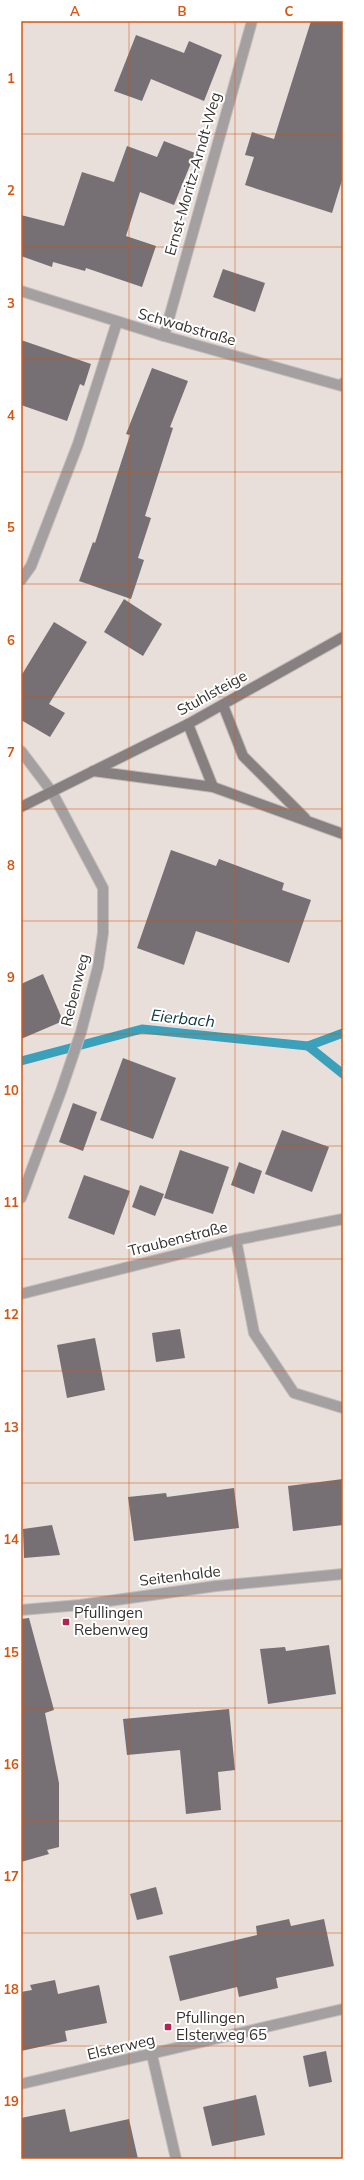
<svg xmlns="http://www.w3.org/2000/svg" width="364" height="2180" viewBox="0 0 364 2180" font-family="Mulish,sans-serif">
<rect width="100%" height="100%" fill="#e8dfdb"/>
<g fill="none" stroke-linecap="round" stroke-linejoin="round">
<g stroke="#3ba0b9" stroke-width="9">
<path d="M 308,1046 L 343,1074"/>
<path d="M 21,1061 L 142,1029 L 308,1046 L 343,1033"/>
</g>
</g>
<g fill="#766f73">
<path d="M 311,21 L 343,21 L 343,177 L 332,213 L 245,185 L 254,157 L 245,155 L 252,132 L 274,139 Z"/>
<path d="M 136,35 L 184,53 L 189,41 L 222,55 L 204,101 L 151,79 L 142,101 L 114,91 Z"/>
<path d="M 164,141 L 195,153 L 174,205 L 140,192 L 126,236 L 156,246 L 142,287 L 86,268 L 85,271 L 53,262 L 52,267 L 21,256 L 21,215 L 64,226 L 82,172 L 114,182 L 127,146 L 157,157 Z"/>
<path d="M 223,269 L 265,283 L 255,312 L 213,297 Z"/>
<path d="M 21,340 L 91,364 L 84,386 L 80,384 L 67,421 L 21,405 Z"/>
<path d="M 152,368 L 188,381 L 170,427 L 173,428 L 145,516 L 151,518 L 138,558 L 144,560 L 131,599 L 79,581 L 93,542 L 95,543 L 130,435 L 126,434 Z"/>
<path d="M 124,599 L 162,624 L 143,656 L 104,632 Z"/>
<path d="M 54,622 L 87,642 L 49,704 L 65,713 L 50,737 L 21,720 L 21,676 Z"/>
<path d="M 171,850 L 216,866 L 219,859 L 284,883 L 282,890 L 311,900 L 289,963 L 196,931 L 184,965 L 137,948 Z"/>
<path d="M 43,974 L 63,1021 L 21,1039 L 21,984 Z"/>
<path d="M 123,1058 L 176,1078 L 153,1139 L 100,1120 Z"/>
<path d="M 73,1103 L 97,1112 L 83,1151 L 59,1142 Z"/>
<path d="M 282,1130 L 329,1147 L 312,1192 L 265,1174 Z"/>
<path d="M 180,1150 L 229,1167 L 213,1214 L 164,1198 Z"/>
<path d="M 239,1162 L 262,1171 L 254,1194 L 231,1185 Z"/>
<path d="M 84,1175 L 130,1191 L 114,1235 L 68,1218 Z"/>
<path d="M 140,1185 L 164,1194 L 155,1216 L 132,1207 Z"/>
<path d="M 180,1329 L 185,1358 L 156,1362 L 152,1333 Z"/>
<path d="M 95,1338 L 105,1390 L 67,1398 L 57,1345 Z"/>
<path d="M 343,1479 L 343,1525 L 293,1531 L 288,1486 Z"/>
<path d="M 234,1488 L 239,1528 L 134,1541 L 128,1497 L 166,1493 L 167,1497 Z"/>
<path d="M 52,1525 L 60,1555 L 24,1558 L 23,1529 Z"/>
<path d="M 29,1618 L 54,1710 L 45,1713 L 59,1783 L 59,1847 L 47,1850 L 49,1854 L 21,1862 L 21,1619 Z"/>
<path d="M 329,1645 L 336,1694 L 268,1704 L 260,1649 L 285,1647 L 286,1651 Z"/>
<path d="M 229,1709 L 235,1770 L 218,1772 L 221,1810 L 186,1814 L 180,1750 L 127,1755 L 123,1719 Z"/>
<path d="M 156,1887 L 163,1914 L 137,1920 L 130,1894 Z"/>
<path d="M 289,1919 L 291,1926 L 324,1919 L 334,1966 L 276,1978 L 278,1988 L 239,1997 L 237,1987 L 180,2001 L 169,1956 L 257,1935 L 256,1926 Z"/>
<path d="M 55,1980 L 58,1994 L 99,1985 L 107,2023 L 65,2031 L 67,2041 L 21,2051 L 21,1992 L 32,1990 L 30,1985 Z"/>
<path d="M 326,2051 L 332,2082 L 309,2087 L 303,2056 Z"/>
<path d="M 256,2095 L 265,2135 L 212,2146 L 203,2107 Z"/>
<path d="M 65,2109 L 70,2132 L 129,2119 L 138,2159 L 21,2159 L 21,2118 Z"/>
</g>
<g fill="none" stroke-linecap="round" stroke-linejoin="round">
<g stroke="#c4bcb9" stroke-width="12">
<g id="street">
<path d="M 21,291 L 164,336 L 342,386 L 343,383"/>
<path d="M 164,336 L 252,21"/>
<path d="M 21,580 L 31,566 L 78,444 L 117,322"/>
<path d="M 21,751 L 52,792 L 103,888 L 103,933 L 98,967 L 81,1032 L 61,1091 L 21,1198"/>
<path d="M 236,1240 L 254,1333 L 294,1393 L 343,1408"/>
<path d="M 21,1294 L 236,1240 L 343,1219"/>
<path d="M 21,1610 L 80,1605 L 216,1586 L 343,1574"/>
<path d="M 152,2055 L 176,2159"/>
<path d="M 21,2084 L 343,2009"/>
</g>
</g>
<g stroke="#c4bcb9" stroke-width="12">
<g id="secondary">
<path d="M 223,705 L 243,756 L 305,818"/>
<path d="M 188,724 L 213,787"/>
<path d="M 93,771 L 213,787 L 343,834"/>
<path d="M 21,807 L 188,724 L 343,637"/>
</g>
</g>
<use href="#street" stroke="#a49fa0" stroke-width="10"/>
<use href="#secondary" stroke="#868081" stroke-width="10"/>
</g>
<path fill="none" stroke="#d65510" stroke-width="1" stroke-opacity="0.55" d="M 129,21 L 129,2159M 235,21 L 235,2159M 21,134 L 343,134M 21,247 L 343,247M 21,359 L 343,359M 21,472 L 343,472M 21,584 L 343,584M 21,697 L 343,697M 21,809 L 343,809M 21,921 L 343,921M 21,1034 L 343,1034M 21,1146 L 343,1146M 21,1259 L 343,1259M 21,1371 L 343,1371M 21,1483 L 343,1483M 21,1596 L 343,1596M 21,1708 L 343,1708M 21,1821 L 343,1821M 21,1933 L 343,1933M 21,2046 L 343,2046"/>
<g fill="#b42452" stroke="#fff" stroke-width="1.5">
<rect x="62" y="1618" width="8" height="8" rx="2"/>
<rect x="164" y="2023" width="8" height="8" rx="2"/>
</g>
<g text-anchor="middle" stroke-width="4" stroke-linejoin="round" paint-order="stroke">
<g font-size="15" fill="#34312f" stroke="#fff">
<text transform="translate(193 174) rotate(-74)" y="5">Ernst-Moritz-Arndt-Weg</text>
<text transform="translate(187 327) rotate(16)" y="5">Schwabstraße</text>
<text transform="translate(212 693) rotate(-29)" y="5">Stuhlsteige</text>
<text transform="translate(75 990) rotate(-76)" y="5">Rebenweg</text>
<text transform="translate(178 1239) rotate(-14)" y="5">Traubenstraße</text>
<text transform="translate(180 1576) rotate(-7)" y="5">Seitenhalde</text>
<text transform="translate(121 2047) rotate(-13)" y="5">Elsterweg</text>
</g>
<g font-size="15" fill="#34312f" stroke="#fff" text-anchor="start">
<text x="74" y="1618">Pfullingen<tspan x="74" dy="17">Rebenweg</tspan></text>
<text x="176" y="2023">Pfullingen<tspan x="176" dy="17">Elsterweg 65</tspan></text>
</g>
<g font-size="16" font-style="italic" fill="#093843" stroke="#fff">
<text transform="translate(183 1018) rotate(6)" y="6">Eierbach</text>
</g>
</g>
<rect width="364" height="2180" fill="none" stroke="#ffffff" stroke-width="44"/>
<rect x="22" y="22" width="320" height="2136" fill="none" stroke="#d65510" stroke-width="1.5"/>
<g font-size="13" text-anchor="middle" font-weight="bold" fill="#d65510">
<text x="75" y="16">A</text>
<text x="182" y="16">B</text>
<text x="289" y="16">C</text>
<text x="11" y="83">1</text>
<text x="11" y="195">2</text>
<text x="11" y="308">3</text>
<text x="11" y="420">4</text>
<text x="11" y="532">5</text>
<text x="11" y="645">6</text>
<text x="11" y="757">7</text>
<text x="11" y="870">8</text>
<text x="11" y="982">9</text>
<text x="11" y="1095">10</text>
<text x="11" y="1207">11</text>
<text x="11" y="1319">12</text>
<text x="11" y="1432">13</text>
<text x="11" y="1544">14</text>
<text x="11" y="1657">15</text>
<text x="11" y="1769">16</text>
<text x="11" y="1881">17</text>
<text x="11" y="1994">18</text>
<text x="11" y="2106">19</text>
</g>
</svg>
